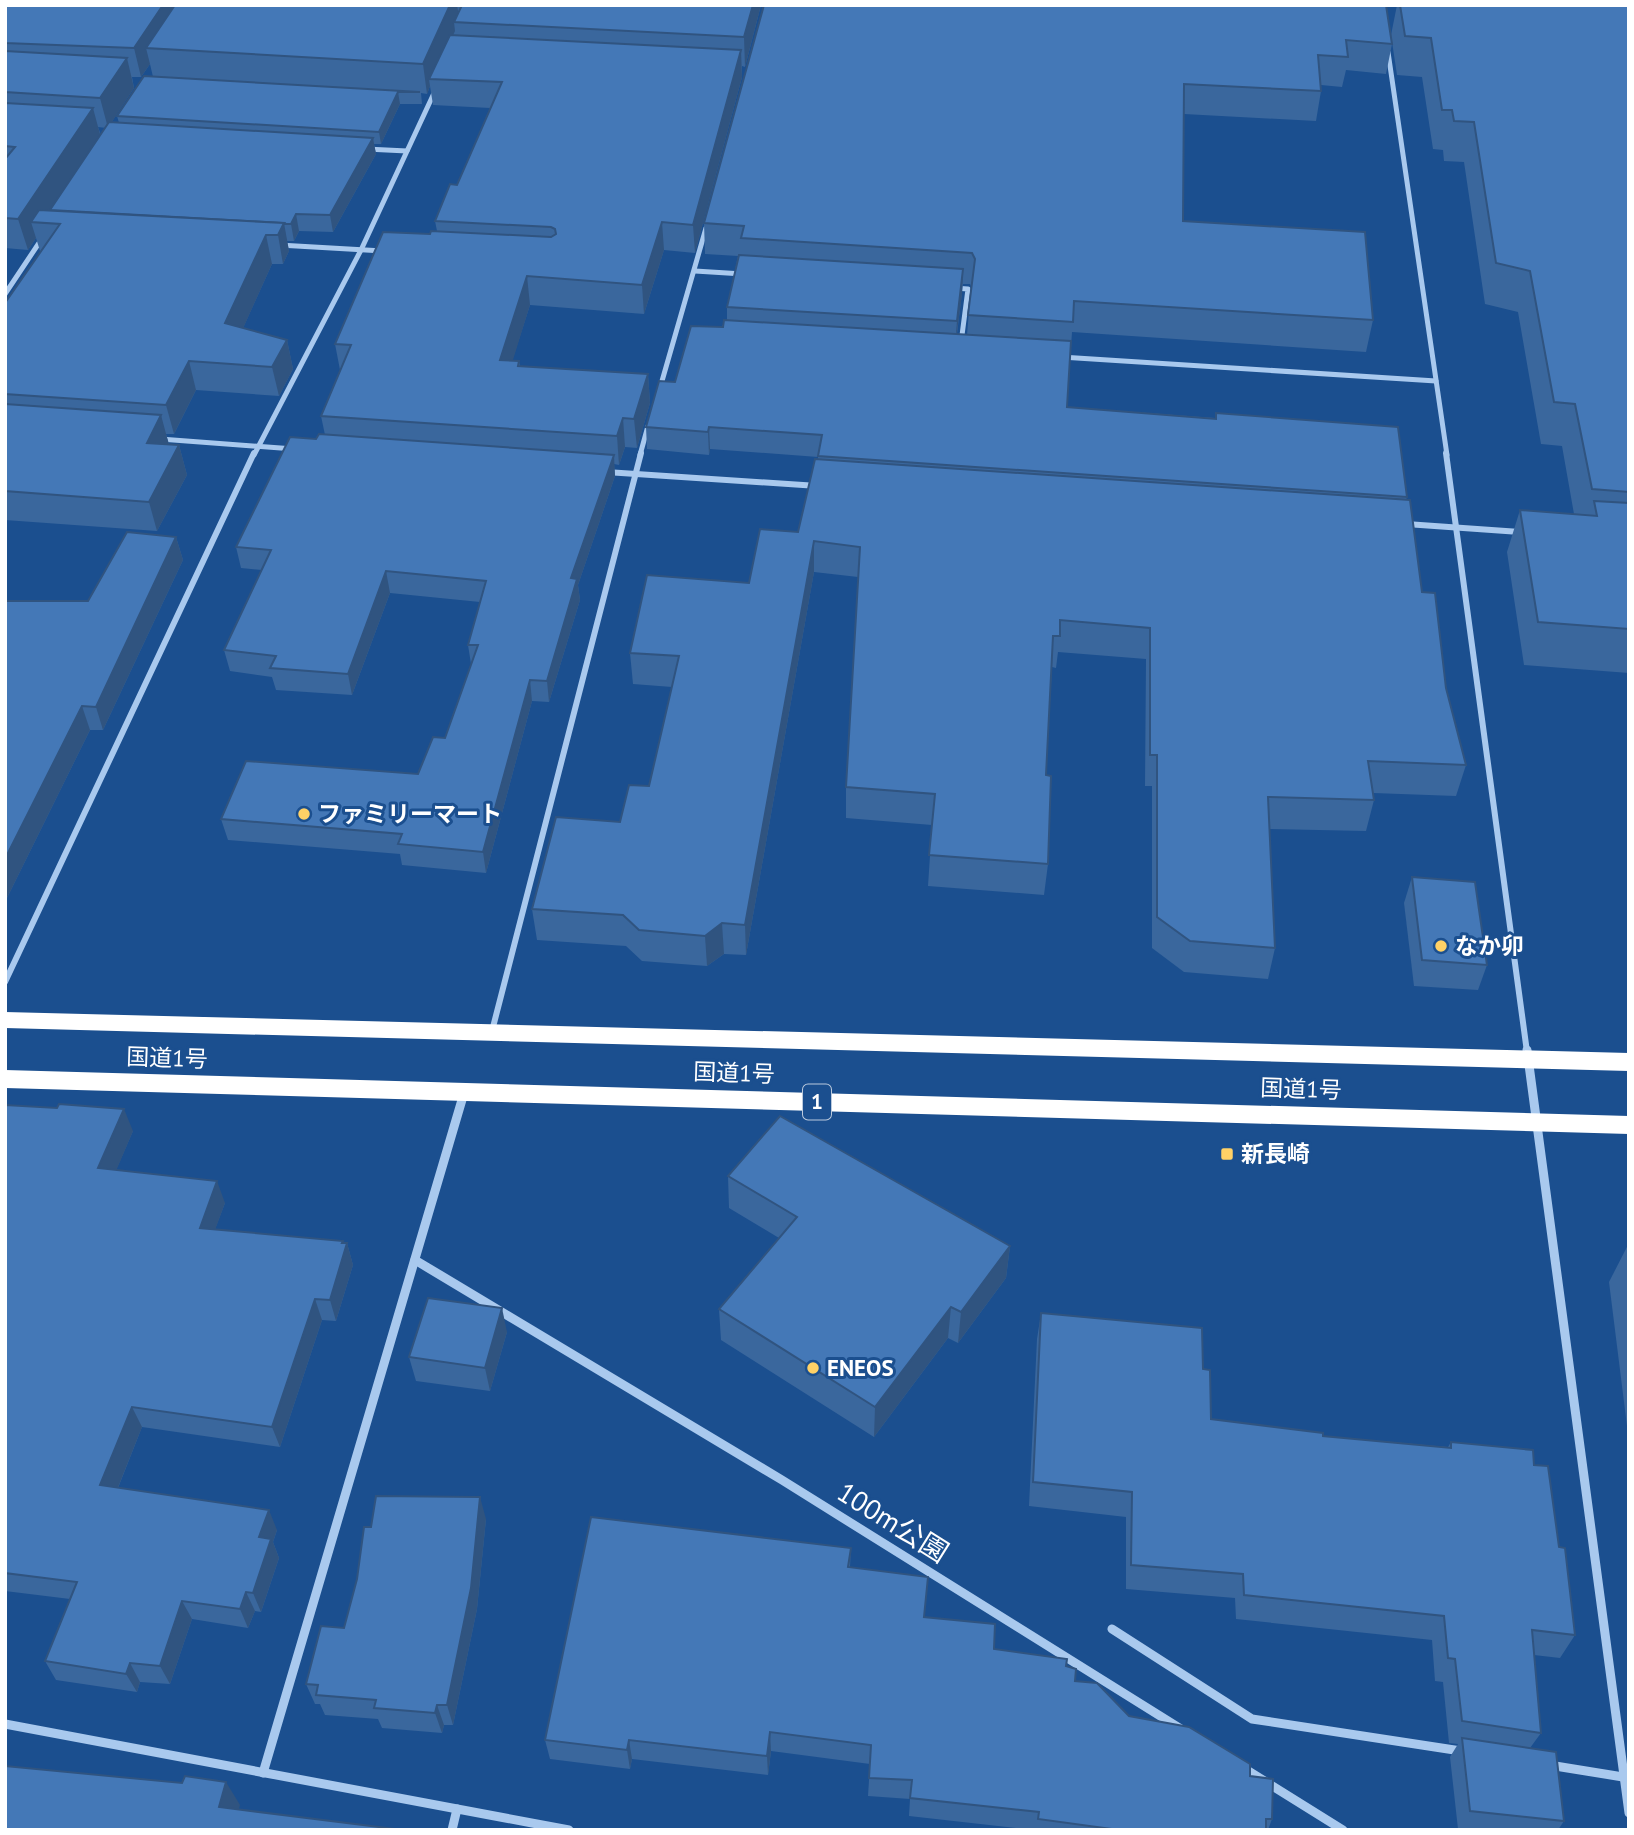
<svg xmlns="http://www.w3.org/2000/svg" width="1634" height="1835" viewBox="0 0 1634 1835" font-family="'PT Sans','Noto Sans JP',sans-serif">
<rect width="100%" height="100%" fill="#1b4f8f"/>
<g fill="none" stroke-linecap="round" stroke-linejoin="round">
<g stroke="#a9c9ee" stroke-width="5">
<path d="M 1388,52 L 1447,455"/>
<path d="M 366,149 L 407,151"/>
<path d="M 279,245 L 383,251"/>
<path d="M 695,271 L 743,274"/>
<path d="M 954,288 L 968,289 L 961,343"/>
<path d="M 5,294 L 43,237"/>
<path d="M 1061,357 L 1436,381"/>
<path d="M 660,388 L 706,228"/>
<path d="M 160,439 L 294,449"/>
<path d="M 254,455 L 361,250 L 435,91"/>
<path d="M 640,455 L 648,426"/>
</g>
<g stroke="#a9c9ee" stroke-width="6">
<path d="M 1446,453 L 1527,1052"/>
<path d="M 606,472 L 818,486"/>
<path d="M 1406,524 L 1520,532"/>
<path d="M 5,982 L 254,453"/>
<path d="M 492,1031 L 641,453"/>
</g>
<g stroke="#a9c9ee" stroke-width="9">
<path d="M 1527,1050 L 1629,1813"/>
<path d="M 415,1260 L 782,1480 L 1181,1729"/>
<path d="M 1112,1629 L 1252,1719 L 1461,1751"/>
<path d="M 5,1724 L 569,1830"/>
<path d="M 1549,1765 L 1623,1777"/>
<path d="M 1242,1767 L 1343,1830"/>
<path d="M 263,1773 L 464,1093"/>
<path d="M 452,1830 L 457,1809"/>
</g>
<g fill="#fff" fill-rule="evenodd">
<path d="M 5,1012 L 1629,1053 L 1629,1071 L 5,1028 Z"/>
<path d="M 5,1070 L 1629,1116 L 1629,1134 L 5,1088 Z"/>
</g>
</g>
<g fill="#3a679d" fill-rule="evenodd">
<path d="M 5,5 L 761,5 L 745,67 L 742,66 L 742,77 L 695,253 L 664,250 L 644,314 L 530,305 L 512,361 L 519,361 L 520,366 L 648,374 L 650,403 L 637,448 L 625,447 L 619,465 L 614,464 L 615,476 L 578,585 L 580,600 L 549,702 L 532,701 L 486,873 L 402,865 L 400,854 L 228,840 L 221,819 L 418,774 L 445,738 L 471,664 L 468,645 L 480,602 L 390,593 L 352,695 L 276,690 L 272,677 L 230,671 L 224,650 L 262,570 L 241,568 L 236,547 L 316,439 L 325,435 L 321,416 L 340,370 L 335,344 L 430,234 L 437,231 L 435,221 L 457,185 L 490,108 L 433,105 L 430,86 L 427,94 L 421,93 L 422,104 L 400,104 L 381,144 L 374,144 L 376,154 L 333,232 L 299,231 L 294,241 L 287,241 L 289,251 L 283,264 L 272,264 L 243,328 L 287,340 L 293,369 L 279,396 L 196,390 L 174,434 L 166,434 L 169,444 L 179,445 L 187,475 L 157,531 L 5,520 L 5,303 L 41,251 L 40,251 L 36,238 L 28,250 L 5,248 ZM 150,64 L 153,77 L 117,116 L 119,123 L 111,123 L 134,88 L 132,77 L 141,77 ZM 98,127 L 106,128 L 101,135 Z"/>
<path d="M 1386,5 L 1392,44 L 1386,74 L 1346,70 L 1342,87 L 1321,85 L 1321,91 L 1316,121 L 1184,114 L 1183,221 L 1373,320 L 1366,352 L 1072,332 L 1067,407 L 1215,418 L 1216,413 L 1407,497 L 1406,500 L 1422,592 L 1466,765 L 1456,796 L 1373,793 L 1374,800 L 1366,831 L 1269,829 L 1275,948 L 1268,979 L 1184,972 L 1152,948 L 1152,786 L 1145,786 L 1146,659 L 1058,652 L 1056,668 L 1052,667 L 1046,775 L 1048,864 L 1044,895 L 928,886 L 932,825 L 846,818 L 846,787 L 858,577 L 814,572 L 746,955 L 724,954 L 707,966 L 642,961 L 626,946 L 537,940 L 532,909 L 620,822 L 649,786 L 672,687 L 633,684 L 630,653 L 749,583 L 798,532 L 818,459 L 818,457 L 710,449 L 709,455 L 647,449 L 646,427 L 675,382 L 727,320 L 727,307 L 738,256 L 705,254 L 704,223 ZM 963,284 L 970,284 L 971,286 L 967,335 L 957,334 Z"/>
<path d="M 1397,5 L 1629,5 L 1629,673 L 1524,665 L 1507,552 L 1520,510 L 1574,514 L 1562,446 L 1541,444 L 1518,312 L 1485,304 L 1464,162 L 1444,161 L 1443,150 L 1433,149 L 1422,77 L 1397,75 L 1391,35 Z"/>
<path d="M 176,537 L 183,560 L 103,730 L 90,730 L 5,902 L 88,601 Z"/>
<path d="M 1412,877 L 1487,965 L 1478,990 L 1414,986 L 1404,903 Z"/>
<path d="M 5,1105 L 133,1131 L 116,1170 L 225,1203 L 215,1229 L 343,1241 L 344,1243 L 347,1243 L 353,1265 L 336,1321 L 322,1320 L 280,1447 L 142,1427 L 118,1488 L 277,1530 L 273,1542 L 279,1558 L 261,1612 L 255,1611 L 248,1628 L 192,1619 L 170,1684 L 140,1682 L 137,1692 L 56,1680 L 45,1661 L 70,1599 L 5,1591 Z"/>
<path d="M 728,1176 L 1010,1246 L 1006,1278 L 958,1343 L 948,1338 L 874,1437 L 721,1340 L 719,1309 L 779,1238 L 729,1208 Z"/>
<path d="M 1629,1243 L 1629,1442 L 1609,1282 Z"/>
<path d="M 1041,1313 L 1203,1369 L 1211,1419 L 1323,1436 L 1448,1447 L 1451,1442 L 1534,1465 L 1559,1547 L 1575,1635 L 1560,1658 L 1534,1655 L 1541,1733 L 1530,1748 L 1564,1821 L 1558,1830 L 1458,1829 L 1450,1757 L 1458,1744 L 1449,1743 L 1443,1682 L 1435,1681 L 1432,1640 L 1236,1619 L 1235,1598 L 1126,1589 L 1126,1517 L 1029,1506 L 1037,1339 Z"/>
<path d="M 507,1332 L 490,1391 L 416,1381 L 409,1357 Z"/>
<path d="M 486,1519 L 477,1609 L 453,1725 L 444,1725 L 442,1733 L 382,1728 L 378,1719 L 325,1715 L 320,1704 L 315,1704 L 306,1684 L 344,1628 Z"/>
<path d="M 851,1548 L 850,1567 L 924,1617 L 994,1649 L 1066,1666 L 1075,1681 L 1129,1716 L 1250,1776 L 1272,1819 L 1268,1830 L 1034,1830 L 909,1816 L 910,1799 L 868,1796 L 870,1764 L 771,1751 L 768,1775 L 632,1759 L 630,1769 L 550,1759 L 545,1740 Z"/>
</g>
<g fill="#305480">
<path d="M 163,5 L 190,5 L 146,48 L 150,64 L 141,77 L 134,48 Z"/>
<path d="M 450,5 L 457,5 L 460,22 L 454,22 L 455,31 L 434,79 L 429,79 L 430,86 L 427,94 L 423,64 Z"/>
<path d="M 753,5 L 761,5 L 745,67 L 744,37 Z"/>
<path d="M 741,50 L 742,77 L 695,253 L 693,225 Z"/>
<path d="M 127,58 L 134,88 L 108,128 L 100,98 Z"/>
<path d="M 398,92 L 400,104 L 381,144 L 379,132 Z"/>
<path d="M 93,108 L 101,138 L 45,223 L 31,222 L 36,238 L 28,250 L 18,219 Z"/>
<path d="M 373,138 L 376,154 L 333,232 L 330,215 Z"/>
<path d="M 296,214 L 299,231 L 294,241 L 291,224 Z"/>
<path d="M 662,222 L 664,250 L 644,314 L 642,285 Z"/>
<path d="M 284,223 L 289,251 L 283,264 L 278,235 Z"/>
<path d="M 266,235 L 272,264 L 232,353 L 225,323 Z"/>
<path d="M 963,269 L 962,294 L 955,346 L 957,321 Z"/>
<path d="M 527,276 L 530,305 L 504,389 L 500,360 Z"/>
<path d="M 287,340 L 293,369 L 279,396 L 272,367 Z"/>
<path d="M 189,361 L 196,390 L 174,434 L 166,405 Z"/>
<path d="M 648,374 L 650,403 L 637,448 L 634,419 Z"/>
<path d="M 161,415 L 169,445 L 147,443 Z"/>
<path d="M 623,418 L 625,447 L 619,465 L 617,436 Z"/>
<path d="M 709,427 L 710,449 L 709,455 L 708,432 Z"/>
<path d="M 179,445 L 187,475 L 157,531 L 149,502 Z"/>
<path d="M 614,455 L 615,476 L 578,585 L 580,600 L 549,702 L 547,681 L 571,578 Z"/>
<path d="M 176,537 L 183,560 L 103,730 L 96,707 Z"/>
<path d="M 814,541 L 814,572 L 746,955 L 745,925 Z"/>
<path d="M 386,571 L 390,593 L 352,695 L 348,674 Z"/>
<path d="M 530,680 L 532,701 L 486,873 L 483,852 Z"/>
<path d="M 82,706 L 90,730 L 5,902 L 5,859 Z"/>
<path d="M 722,923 L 724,954 L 707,966 L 705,936 Z"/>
<path d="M 124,1109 L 133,1131 L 108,1190 L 98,1168 Z"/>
<path d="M 217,1181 L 225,1203 L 208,1249 L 200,1228 Z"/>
<path d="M 343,1241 L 345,1249 L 347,1243 L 353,1265 L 336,1321 L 330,1300 Z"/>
<path d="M 1010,1246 L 1006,1278 L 958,1343 L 961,1312 Z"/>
<path d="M 315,1299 L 322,1320 L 280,1447 L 272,1427 Z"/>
<path d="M 951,1307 L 948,1338 L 874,1437 L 875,1407 Z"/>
<path d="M 502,1308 L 507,1332 L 490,1391 L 485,1368 Z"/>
<path d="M 132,1407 L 142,1427 L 111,1505 L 100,1485 Z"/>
<path d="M 480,1497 L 486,1519 L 477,1609 L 453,1725 L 447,1705 Z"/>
<path d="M 269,1510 L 277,1530 L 273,1542 L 279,1558 L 261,1612 L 253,1593 L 259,1537 Z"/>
<path d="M 246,1592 L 255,1611 L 248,1628 L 240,1609 Z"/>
<path d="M 182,1601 L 192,1619 L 170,1684 L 160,1666 Z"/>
<path d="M 130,1663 L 140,1682 L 137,1692 L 126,1674 Z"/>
<path d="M 437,1705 L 444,1725 L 442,1733 L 435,1713 Z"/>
<path d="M 770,1732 L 771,1751 L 768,1775 L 767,1756 Z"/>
<path d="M 629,1740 L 632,1759 L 630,1769 L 627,1750 Z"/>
<path d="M 226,1782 L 240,1805 L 233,1830 L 219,1807 Z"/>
</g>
<g fill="#4478b7" stroke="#305480" stroke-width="2">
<path d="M 5,5 L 163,5 L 134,48 L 5,43 Z"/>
<path d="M 175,5 L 450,5 L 423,64 L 146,48 Z"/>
<path d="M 462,5 L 753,5 L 744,37 L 454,22 Z"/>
<path d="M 764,5 L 1386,5 L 1392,44 L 1346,40 L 1348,57 L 1318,55 L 1321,91 L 1184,84 L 1183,221 L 1365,232 L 1373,320 L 1074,301 L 1073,322 L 968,315 L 975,259 L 972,253 L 741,238 L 744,226 L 704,223 Z"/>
<path d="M 1400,5 L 1629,5 L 1629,492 L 1592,489 L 1575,404 L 1554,402 L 1530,271 L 1496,263 L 1474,122 L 1454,121 L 1452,110 L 1442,110 L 1431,38 L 1405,36 Z"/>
<path d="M 450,35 L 741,50 L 693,225 L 662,222 L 642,285 L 527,276 L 500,360 L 519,361 L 518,366 L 648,374 L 634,419 L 623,418 L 617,436 L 321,416 L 351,345 L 335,344 L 383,232 L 430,234 L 431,231 L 551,237 L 556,234 L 555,229 L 551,227 L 435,221 L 450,184 L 457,185 L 502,82 L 429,79 Z"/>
<path d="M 5,51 L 127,58 L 100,98 L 5,92 Z"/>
<path d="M 144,76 L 420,92 L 398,92 L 379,132 L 117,116 Z"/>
<path d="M 5,103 L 93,108 L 18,219 L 5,218 L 5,159 L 15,147 L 5,146 Z"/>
<path d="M 109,122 L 373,138 L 330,215 L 296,214 L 291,224 L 283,224 L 284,223 L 50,210 Z"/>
<path d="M 39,210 L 284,223 L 278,235 L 266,235 L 225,323 L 287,340 L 272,367 L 189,361 L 166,405 L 5,394 L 5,303 L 60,224 L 31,222 Z"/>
<path d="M 739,255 L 963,269 L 957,321 L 727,307 Z"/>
<path d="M 724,320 L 1071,341 L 1067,407 L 1216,419 L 1216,413 L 1398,427 L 1407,497 L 818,456 L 822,435 L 709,427 L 708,432 L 646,427 L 659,381 L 675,382 L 691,326 L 723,327 Z"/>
<path d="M 5,404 L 161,415 L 147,443 L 179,445 L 149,502 L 5,491 Z"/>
<path d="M 319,434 L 614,455 L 571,578 L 577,579 L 547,681 L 530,680 L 483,852 L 398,844 L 402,834 L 221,819 L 246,761 L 418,774 L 433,737 L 445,738 L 478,645 L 468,645 L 486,581 L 386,571 L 348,674 L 270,668 L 276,656 L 224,650 L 271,550 L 236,547 L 290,437 L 316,439 Z"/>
<path d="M 815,459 L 1410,500 L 1422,592 L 1435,593 L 1446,688 L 1466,765 L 1368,761 L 1374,800 L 1268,797 L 1275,948 L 1190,941 L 1157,917 L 1157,755 L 1150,755 L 1150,628 L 1060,620 L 1060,636 L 1053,636 L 1046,775 L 1051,776 L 1048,864 L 929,855 L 935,794 L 846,787 L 860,547 L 814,541 L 745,925 L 722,923 L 705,936 L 639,930 L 623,915 L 532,909 L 556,817 L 620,822 L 629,785 L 649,786 L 679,656 L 630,653 L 647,575 L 749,583 L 760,529 L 798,532 Z"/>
<path d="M 1594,501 L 1629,503 L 1629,629 L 1538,622 L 1520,510 L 1597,516 Z"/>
<path d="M 127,532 L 176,537 L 96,707 L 82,706 L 5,859 L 5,601 L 88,601 Z"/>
<path d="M 1412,877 L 1475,882 L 1487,965 L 1422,960 Z"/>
<path d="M 59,1104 L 124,1109 L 98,1168 L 217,1181 L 200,1228 L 343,1241 L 342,1243 L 347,1243 L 330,1300 L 315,1299 L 272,1427 L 132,1407 L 100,1485 L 269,1510 L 259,1537 L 271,1539 L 253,1593 L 246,1592 L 240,1609 L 182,1601 L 160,1666 L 130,1663 L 126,1674 L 45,1661 L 77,1582 L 5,1573 L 5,1105 L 57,1108 Z"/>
<path d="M 780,1116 L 1010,1246 L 961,1312 L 951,1307 L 875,1407 L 719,1309 L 797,1217 L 728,1176 Z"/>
<path d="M 428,1298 L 502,1308 L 485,1368 L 409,1357 Z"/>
<path d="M 1041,1313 L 1202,1328 L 1203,1369 L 1210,1370 L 1211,1419 L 1323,1433 L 1323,1436 L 1451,1448 L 1451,1442 L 1533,1450 L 1534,1465 L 1548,1466 L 1559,1547 L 1565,1548 L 1575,1635 L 1532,1630 L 1541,1733 L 1462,1721 L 1455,1659 L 1448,1658 L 1444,1616 L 1244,1595 L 1243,1574 L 1131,1565 L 1132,1492 L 1033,1482 Z"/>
<path d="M 376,1496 L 480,1497 L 471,1588 L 447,1705 L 437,1705 L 435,1713 L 374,1708 L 376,1700 L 316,1695 L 318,1685 L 306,1684 L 321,1626 L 344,1628 L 357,1579 L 364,1527 L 371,1527 Z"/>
<path d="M 591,1517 L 851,1548 L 848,1567 L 928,1577 L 924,1617 L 995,1624 L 994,1649 L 1067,1659 L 1066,1666 L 1076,1669 L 1075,1681 L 1097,1683 L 1129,1716 L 1189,1727 L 1250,1764 L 1250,1776 L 1273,1779 L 1272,1819 L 1266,1819 L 1266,1830 L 1119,1830 L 1038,1819 L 1039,1812 L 910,1798 L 912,1780 L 869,1778 L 871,1745 L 770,1732 L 767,1756 L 629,1740 L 627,1750 L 545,1740 Z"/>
<path d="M 1462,1738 L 1556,1752 L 1564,1821 L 1470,1811 Z"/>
<path d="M 5,1766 L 182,1783 L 185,1776 L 226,1782 L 219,1807 L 403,1830 L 5,1830 Z"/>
</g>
<g fill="#ffd166" stroke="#1b4f8f" stroke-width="2.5">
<circle cx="304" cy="814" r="7"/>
<circle cx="1441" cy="946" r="7"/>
<rect x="1220" y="1147" width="14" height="14" rx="3.5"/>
<circle cx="813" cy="1368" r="7"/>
</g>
<g text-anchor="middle" stroke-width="6" stroke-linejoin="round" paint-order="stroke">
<rect fill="#1b4f8f" stroke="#bbcadd" stroke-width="2" x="803" y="1084.5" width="28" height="35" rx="5"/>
<g font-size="21" font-weight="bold" fill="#fff">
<text x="817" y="1109">1</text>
</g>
<g font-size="23" font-weight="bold" fill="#fff" stroke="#1b4f8f" text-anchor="start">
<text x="318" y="822">ファミリーマート</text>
<text x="1455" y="954">なか卯</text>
<text x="1241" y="1162">新長崎</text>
<text x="827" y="1376">ENEOS</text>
</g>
<g font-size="23" fill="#fff" stroke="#1b4f8f">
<text transform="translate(167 1058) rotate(2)" y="8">国道1号</text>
<text transform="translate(734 1073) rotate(2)" y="8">国道1号</text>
<text transform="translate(1301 1089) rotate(2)" y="8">国道1号</text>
</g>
<g font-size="28" fill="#fff" stroke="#1b4f8f">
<text transform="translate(893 1522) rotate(32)" y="10">100m公園</text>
</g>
</g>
<rect width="1634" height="1835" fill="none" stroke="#ffffff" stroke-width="14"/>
</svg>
